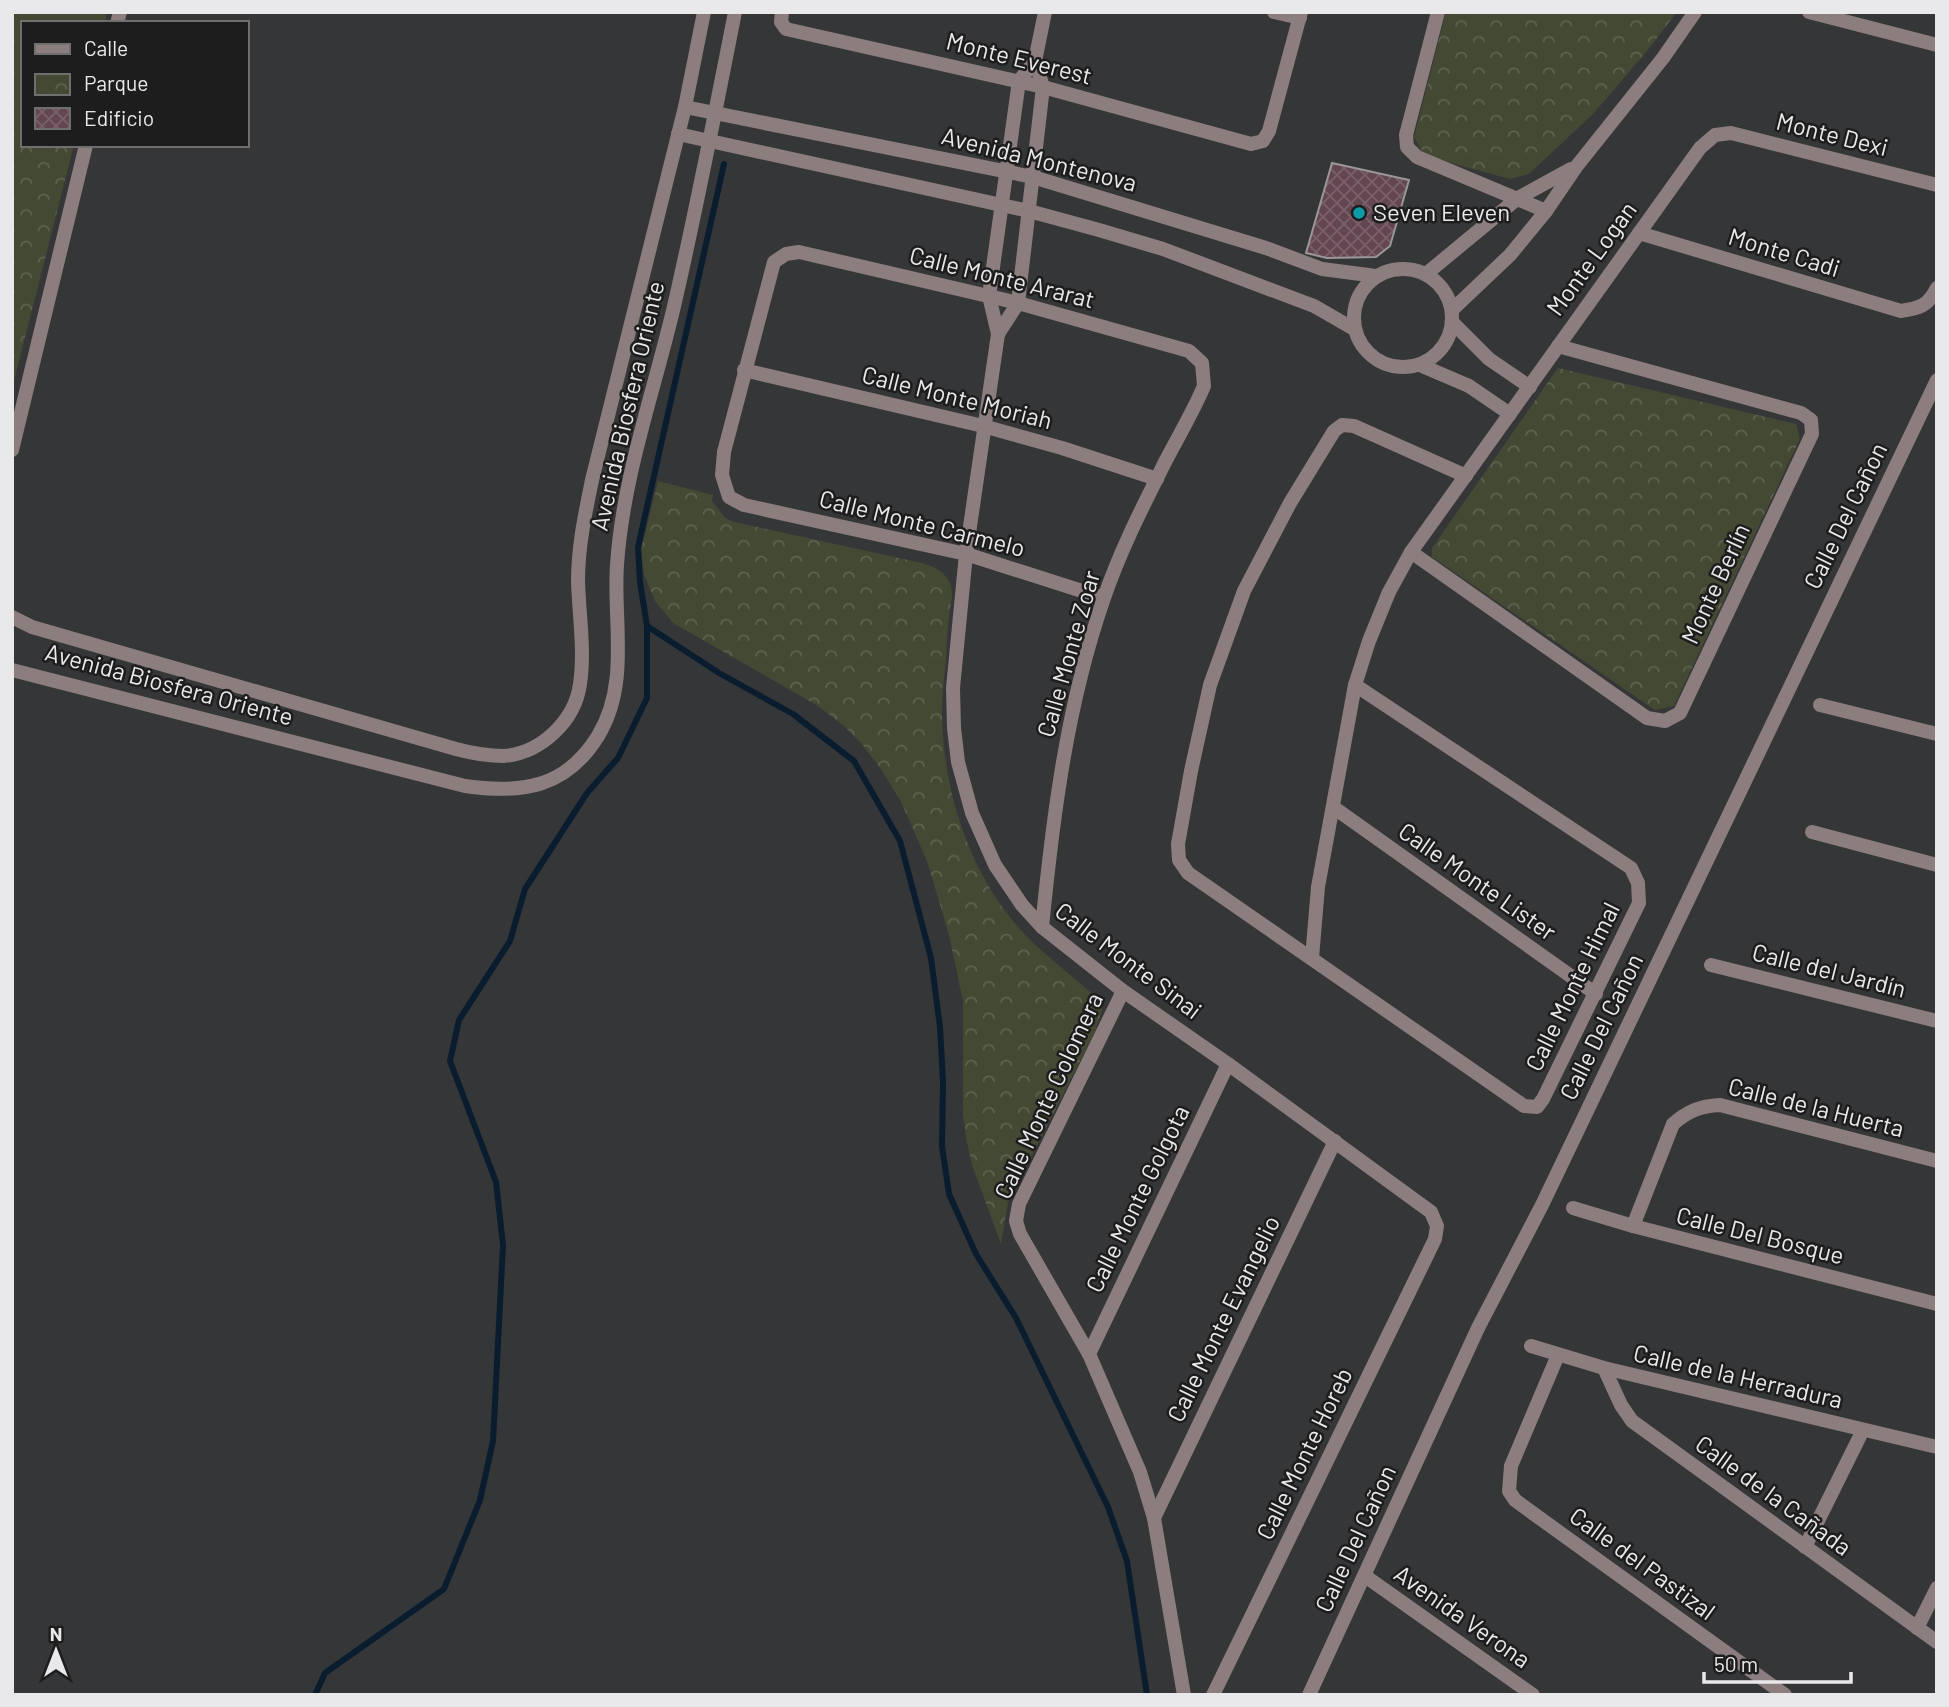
<svg xmlns="http://www.w3.org/2000/svg" width="1949" height="1707" viewBox="0 0 1949 1707" font-family="Barlow,sans-serif">
<defs>
<pattern id="park-crowns" width="20" height="18" patternUnits="userSpaceOnUse" patternTransform="scale(1.75)"><rect width="20" height="18" fill="#434933"/><path d="M2 6a3 3 0 1 1 6 0M12 15a3 3 0 1 1 6 0" fill="none" stroke="#5e6351"/></pattern>
<pattern id="building-cross-hatch" width="8" height="8" patternUnits="userSpaceOnUse" patternTransform="scale(1.75)"><rect width="8" height="8" fill="#634651"/><path d="M0 0l8 8M0 8l8-8" fill="none" stroke="#79616a"/></pattern>
</defs>
<rect width="100%" height="100%" fill="#353638"/>
<g fill="url(#park-crowns)">
<path d="M 12,12 L 107,12 L 105,23 L 23,23 L 23,145 L 74,145 L 12,389 Z"/>
<path d="M 1446,12 L 1677,12 L 1647,51 L 1593,114 L 1529,174 L 1510,179 L 1425,156 L 1414,137 Z"/>
<path d="M 1558,368 L 1796,424 L 1800,439 L 1674,706 L 1655,710 L 1432,557 L 1432,548 Z"/>
<path d="M 658,481 L 713,495 L 712,501 L 725,518 L 734,522 L 922,563 C 940,568 953,577 952,597 C 948,617 947,639 946,660 C 944,678 942,696 942,713 C 943,787 966,863 1013,921 C 1038,952 1071,973 1099,1000 L 1102,1010 L 1095,1032 L 1008,1202 L 1001,1244 L 972,1165 L 966,1138 L 963,1115 L 963,1001 L 949,935 L 928,864 L 914,831 L 901,802 L 881,769 L 861,743 L 844,726 L 818,706 L 673,623 L 655,601 L 644,574 L 641,550 Z"/>
</g>
<g fill="none" stroke-linecap="round" stroke-linejoin="round">
<g stroke="#0a1d2f" stroke-width="6">
<path d="M 647,626 L 719,673 L 793,714 L 854,761 L 900,841 L 931,958 L 940,1027 L 943,1081 L 942,1146 L 949,1194 L 976,1254 L 1016,1318 L 1108,1507 L 1127,1561 L 1147,1695"/>
<path d="M 315,1695 L 325,1673 L 444,1589 L 480,1500 L 493,1441 L 503,1245 L 496,1182 L 450,1061 L 459,1020 L 510,941 L 525,889 L 587,793 L 618,758 L 647,698 L 647,626 L 640,582 L 638,547 L 724,164"/>
</g>
</g>
<path fill="url(#building-cross-hatch)" stroke="#9b9798" stroke-width="2" d="M 1332,163 L 1409,180 L 1390,246 L 1376,257 L 1327,258 L 1306,253 Z"/>
<g fill="none" stroke-linecap="round" stroke-linejoin="round">
<g stroke="#8c7d7e" stroke-width="14">
<path d="M 782,12 L 781,22 L 786,29 L 1043,87 L 1251,144 L 1263,141 L 1269,131 L 1301,12"/>
<path d="M 1045,12 L 1035,61 L 1019,81 L 989,296 L 998,334 L 966,554 L 953,688 L 954,728 L 958,762 L 972,813 L 995,865 L 1022,905 L 1042,927 L 1123,991 L 1228,1064 L 1431,1212 L 1437,1226 L 1435,1239 L 1213,1695"/>
<path d="M 1274,12 L 1300,18"/>
<path d="M 1438,12 L 1406,135 L 1407,147 L 1417,157 L 1546,211"/>
<path d="M 1809,12 L 1937,45"/>
<path d="M 117,23 L 120,12"/>
<path d="M 685,107 L 1033,177 L 1266,248 L 1322,269 L 1376,276"/>
<path d="M 678,134 L 1029,211 L 1099,230 L 1163,249 L 1314,306 L 1354,329"/>
<path d="M 1639,233 L 1901,311 C 1920,308 1928,306 1937,288"/>
<circle cx="1403" cy="318" r="49"/>
<path d="M 1426,274 L 1518,198 L 1571,169"/>
<path d="M 1452,310 L 1510,255 L 1546,211 L 1576,167 L 1663,58 L 1695,12"/>
<path d="M 1453,323 L 1489,359 L 1530,387"/>
<path d="M 998,334 L 1018,303 L 1043,87 L 1035,61"/>
<path d="M 1420,365 L 1469,386 L 1510,414"/>
<path d="M 744,370 L 983,426 L 1062,448 L 1157,479"/>
<path d="M 12,450 L 86,145"/>
<path d="M 1411,552 L 1647,718 L 1665,721 L 1680,713 L 1812,434 L 1811,420 L 1801,413 L 1558,346"/>
<path d="M 12,617 L 32,627 L 456,749 C 471,753 487,756 504,756 C 541,753 575,721 580,684 C 585,650 579,615 578,581 C 578,547 585,514 592,480 L 685,107 L 704,12"/>
<path d="M 12,670 L 465,786 C 522,794 566,788 598,736 C 630,684 613,621 617,565 C 623,475 655,389 675,302 C 697,206 716,109 735,12"/>
<path d="M 1355,685 L 1631,868 L 1638,883 L 1639,903 L 1543,1099 L 1537,1107 L 1524,1106 L 1188,873 L 1179,860 L 1178,844 L 1191,771 L 1210,685 L 1244,591 L 1290,503 L 1334,431 L 1342,425 L 1354,426 L 1466,476"/>
<path d="M 1820,705 L 1937,734"/>
<path d="M 1333,807 L 1596,994"/>
<path d="M 1812,832 L 1937,865"/>
<path d="M 1042,927 C 1053,816 1067,704 1104,598 C 1120,551 1143,506 1165,462 C 1178,437 1193,412 1204,386 L 1202,363 L 1189,351 L 1018,303 L 799,252 L 786,254 L 774,262 L 724,452 L 722,475 L 729,497 L 744,505 L 966,554 L 1104,598"/>
<path d="M 1312,958 L 1318,887 L 1355,685 L 1369,641 L 1389,592 L 1411,552 L 1700,148 L 1715,135 L 1731,133 L 1937,185"/>
<path d="M 1711,965 L 1937,1021"/>
<path d="M 1123,991 L 1019,1204 L 1016,1221 L 1020,1234 L 1089,1354 L 1140,1472 L 1154,1518 L 1184,1695"/>
<path d="M 1573,1208 L 1633,1226 L 1937,1304"/>
<path d="M 1633,1226 L 1673,1124 C 1688,1111 1700,1106 1720,1105 L 1937,1161"/>
<path d="M 1531,1346 L 1604,1368 L 1937,1447"/>
<path d="M 1089,1354 L 1228,1064"/>
<path d="M 1558,1355 L 1511,1466 L 1509,1491 L 1515,1500 L 1534,1514 L 1785,1695"/>
<path d="M 1604,1368 L 1621,1405 L 1632,1421 L 1937,1642"/>
<path d="M 1154,1518 L 1335,1141"/>
<path d="M 1805,1547 L 1863,1430"/>
<path d="M 1365,1576 L 1533,1695"/>
<path d="M 1917,1628 L 1937,1588"/>
<path d="M 1309,1695 L 1478,1328 L 1542,1205 L 1937,380"/>
</g>
</g>
<circle fill="#0f9aa8" stroke="#1d1d1e" stroke-width="2.5" cx="1359" cy="213" r="7"/>
<g text-anchor="middle" stroke-width="5" stroke-linejoin="round" paint-order="stroke">
<g font-size="24" fill="#e9e9eb" stroke="#1d1d1e">
<text transform="translate(1019 59) rotate(14)" y="8">Monte Everest</text>
<text transform="translate(1832 135) rotate(14)" y="8">Monte Dexi</text>
<text transform="translate(1039 160) rotate(14)" y="8">Avenida Montenova</text>
<text transform="translate(1784 253) rotate(17)" y="8">Monte Cadi</text>
<text transform="translate(1592 259) rotate(-54)" y="8">Monte Logan</text>
<text transform="translate(1002 278) rotate(14)" y="8">Calle Monte Ararat</text>
<text transform="translate(957 398) rotate(14)" y="8">Calle Monte Moriah</text>
<text transform="translate(628 406) rotate(-77)" y="8">Avenida Biosfera Oriente</text>
<text transform="translate(1846 516) rotate(-64)" y="8">Calle Del Cañon</text>
<text transform="translate(922 524) rotate(14)" y="8">Calle Monte Carmelo</text>
<text transform="translate(1716 584) rotate(-65)" y="8">Monte Berlín</text>
<text transform="translate(1069 654) rotate(-74)" y="8">Calle Monte Zoar</text>
<text transform="translate(169 685) rotate(15)" y="8">Avenida Biosfera Oriente</text>
<text transform="translate(1477 882) rotate(35)" y="8">Calle Monte Lister</text>
<text transform="translate(1128 961) rotate(37)" y="8">Calle Monte Sinai</text>
<text transform="translate(1829 971) rotate(14)" y="8">Calle del Jardín</text>
<text transform="translate(1573 987) rotate(-64)" y="8">Calle Monte Himal</text>
<text transform="translate(1602 1027) rotate(-64)" y="8">Calle Del Cañon</text>
<text transform="translate(1049 1096) rotate(-65)" y="8">Calle Monte Colomera</text>
<text transform="translate(1816 1108) rotate(14)" y="8">Calle de la Huerta</text>
<text transform="translate(1138 1199) rotate(-64)" y="8">Calle Monte Golgota</text>
<text transform="translate(1760 1236) rotate(14)" y="8">Calle Del Bosque</text>
<text transform="translate(1224 1319) rotate(-64)" y="8">Calle Monte Evangelio</text>
<text transform="translate(1738 1377) rotate(13)" y="8">Calle de la Herradura</text>
<text transform="translate(1305 1454) rotate(-64)" y="8">Calle Monte Horeb</text>
<text transform="translate(1773 1496) rotate(36)" y="8">Calle de la Cañada</text>
<text transform="translate(1356 1539) rotate(-65)" y="8">Calle Del Cañon</text>
<text transform="translate(1642 1564) rotate(36)" y="8">Calle del Pastizal</text>
<text transform="translate(1462 1617) rotate(35)" y="8">Avenida Verona</text>
</g>
<g font-size="24" fill="#e9e9eb" stroke="#1d1d1e" text-anchor="start">
<text x="1373" y="221">Seven Eleven</text>
</g>
</g>
<rect width="1949" height="1707" fill="none" stroke="#e9e9eb" stroke-width="28"/>
<rect x="21" y="21" width="228" height="126" fill="#1d1d1e" stroke="#6f6f70" stroke-width="2"/>
<rect x="35" y="44" width="35" height="10" fill="#8c7d7e" stroke="#6f6f70" stroke-width="2"/>
<text x="84" y="56" font-size="21" fill="#e9e9eb">Calle</text>
<rect x="35" y="74" width="35" height="21" fill="url(#park-crowns)" stroke="#6f6f70" stroke-width="2"/>
<text x="84" y="91" font-size="21" fill="#e9e9eb">Parque</text>
<rect x="35" y="108" width="35" height="21" fill="url(#building-cross-hatch)" stroke="#6f6f70" stroke-width="2"/>
<text x="84" y="126" font-size="21" fill="#e9e9eb">Edificio</text>
<g transform="translate(56 1651)" stroke="#1d1d1e" stroke-width="5" paint-order="stroke">
<path d="M0-5L12 26L0 18L-12 26Z" fill="#e9e9eb"/>
<text y="-10" font-size="19" font-weight="bold" text-anchor="middle" fill="#e9e9eb">N</text>
</g>
<path d="M1704 1672v10h147v-10" fill="none" stroke="#e9e9eb" stroke-width="3.5"/>
<text x="1714" y="1672" font-size="21" fill="#e9e9eb" stroke="#1d1d1e" stroke-width="5" paint-order="stroke">50 m</text>
</svg>
